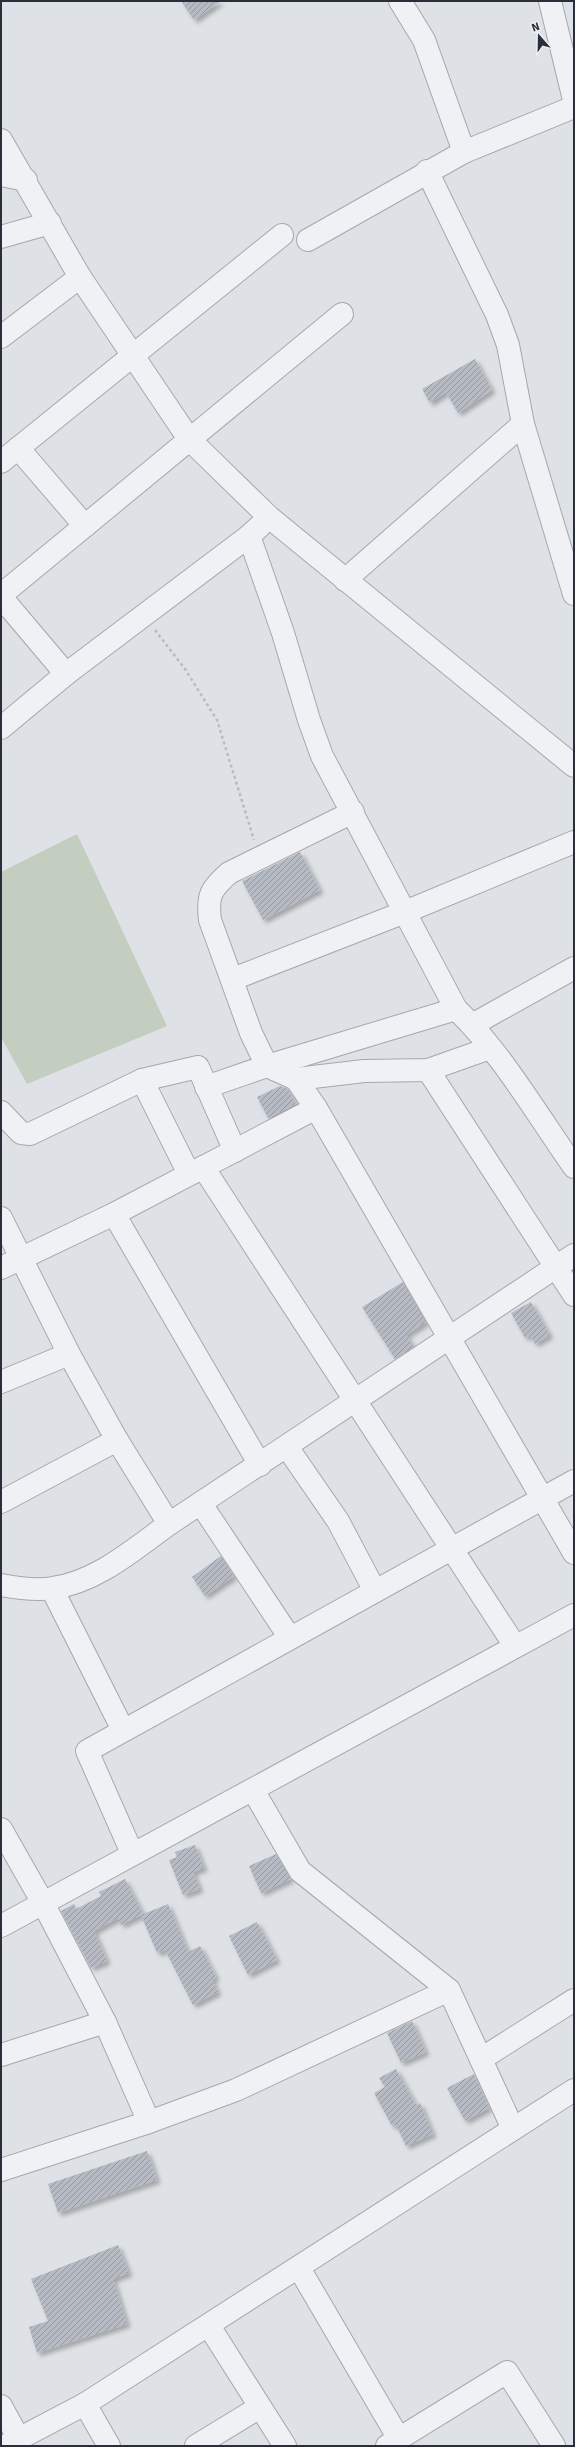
<svg xmlns="http://www.w3.org/2000/svg" width="575" height="2447" viewBox="0 0 575 2447" font-family="Signika,sans-serif">
<defs>
<pattern id="building-hatch" width="6" height="6" patternUnits="userSpaceOnUse"><rect width="6" height="6" fill="#b6bac2"/><path d="M-1 1l2-2M0 6l6-6M5 7l2-2" fill="none" stroke="#94989f"/></pattern>
<filter id="shadow"><feDropShadow dx="3.5" dy="3.5" stdDeviation="2" flood-color="#0004"/></filter>
</defs>
<rect width="100%" height="100%" fill="#dee1e5"/>
<path fill="#c4cec0" d="M 77,834 L 167,1026 L 27,1084 L 1,1037 L 1,872 Z"/>
<g fill="url(#building-hatch)" filter="url(#shadow)">
<path d="M 181,1 L 221,1 L 194,20 Z"/>
<path d="M 475,359 L 492,390 L 458,413 L 446,392 L 430,403 L 422,389 Z"/>
<path d="M 300,852 L 320,890 L 263,920 L 242,881 Z"/>
<path d="M 280,1086 L 288,1089 L 296,1104 L 268,1118 L 257,1097 Z"/>
<path d="M 403,1282 L 426,1322 L 406,1335 L 414,1347 L 395,1359 L 362,1307 Z"/>
<path d="M 531,1302 L 550,1335 L 535,1344 L 530,1335 L 525,1338 L 511,1313 Z"/>
<path d="M 221,1556 L 234,1576 L 205,1596 L 192,1577 Z"/>
<path d="M 195,1845 L 204,1868 L 193,1872 L 200,1889 L 183,1895 L 169,1860 L 177,1857 L 175,1852 Z"/>
<path d="M 276,1854 L 291,1879 L 261,1893 L 249,1866 Z"/>
<path d="M 125,1879 L 143,1914 L 121,1925 L 118,1918 L 94,1931 L 107,1961 L 91,1968 L 61,1911 L 74,1904 L 76,1909 L 101,1896 L 99,1892 Z"/>
<path d="M 168,1904 L 188,1952 L 200,1946 L 216,1977 L 212,1980 L 218,1992 L 193,2005 L 165,1950 L 157,1953 L 141,1915 Z"/>
<path d="M 257,1922 L 277,1960 L 248,1975 L 229,1936 Z"/>
<path d="M 412,2021 L 426,2052 L 401,2063 L 387,2033 Z"/>
<path d="M 396,2069 L 416,2105 L 420,2103 L 433,2134 L 406,2146 L 396,2125 L 392,2126 L 374,2093 L 385,2087 L 379,2078 Z"/>
<path d="M 474,2074 L 489,2108 L 465,2121 L 447,2088 Z"/>
<path d="M 147,2151 L 157,2180 L 58,2213 L 48,2184 Z"/>
<path d="M 118,2245 L 129,2273 L 113,2279 L 127,2324 L 37,2353 L 29,2327 L 48,2321 L 31,2279 Z"/>
</g>
<g fill="none" stroke-linecap="round" stroke-linejoin="round">
<g stroke="#a4a8ae" stroke-width="24">
<g id="minor">
<path d="M 400,1 L 424,40 L 464,152"/>
<path d="M 550,1 L 574,100"/>
<path d="M 1,140 L 80,277 L 189,439 L 269,517 L 574,766"/>
<path d="M 427,171 L 497,315 L 508,345 L 523,424 L 574,594"/>
<path d="M 1,175 L 26,180"/>
<path d="M 1,237 L 50,223"/>
<path d="M 308,240 L 464,152 L 574,107"/>
<path d="M 1,337 L 80,277"/>
<path d="M 18,448 L 85,526"/>
<path d="M 1,462 L 282,235"/>
<path d="M 249,536 L 283,633 L 309,720 L 322,756 L 456,1009 C 501,1052 538,1116 574,1167"/>
<path d="M 345,580 L 523,424"/>
<path d="M 1,595 L 342,314"/>
<path d="M 1,597 L 66,674"/>
<path d="M 1,728 L 66,674 L 249,536 L 260,526"/>
<path d="M 353,812 L 229,873 C 211,889 207,895 210,920 L 251,1033 L 267,1066 L 296,1079 L 316,1108 L 574,1553"/>
<path d="M 233,979 L 405,912 L 574,842"/>
<path d="M 472,1025 L 574,968"/>
<path d="M 428,1070 L 574,1295"/>
<path d="M 296,1079 L 364,1071 L 428,1070 L 490,1048"/>
<path d="M 142,1080 L 189,1174"/>
<path d="M 206,1087 L 267,1066 L 456,1009"/>
<path d="M 1,1112 L 21,1133 L 30,1134 L 142,1080 L 198,1067 L 235,1151"/>
<path d="M 203,1167 L 515,1646"/>
<path d="M 114,1214 L 260,1465"/>
<path d="M 1,1218 L 69,1354 L 117,1440 L 169,1524"/>
<path d="M 1,1268 L 114,1214 L 316,1108"/>
<path d="M 1,1382 L 69,1354"/>
<path d="M 287,1447 L 338,1521 L 375,1591"/>
<path d="M 1,1502 L 117,1440"/>
<path d="M 201,1504 L 290,1638"/>
<path d="M 1,1585 C 17,1588 36,1591 53,1588 C 97,1582 134,1549 169,1524 L 574,1255"/>
<path d="M 52,1589 L 123,1730"/>
<path d="M 253,1790 L 300,1871 L 449,1990 L 513,2129"/>
<path d="M 1,1829 L 43,1903 L 105,2022 L 149,2122"/>
<path d="M 132,1853 L 87,1751 L 574,1481"/>
<path d="M 1,1926 L 574,1615"/>
<path d="M 1,2055 L 105,2022"/>
<path d="M 481,2059 L 574,2000"/>
<path d="M 1,2170 L 149,2122 L 236,2090 L 449,1990"/>
<path d="M 299,2268 L 399,2439"/>
<path d="M 209,2326 L 285,2446"/>
<path d="M 85,2404 L 109,2446"/>
<path d="M 1,2406 L 19,2439"/>
<path d="M 5,2446 L 85,2404 L 574,2090"/>
<path d="M 196,2446 L 260,2407"/>
<path d="M 387,2446 L 507,2372 L 554,2446"/>
</g>
</g>
<path stroke="#b8bbc0" stroke-width="2.5" stroke-dasharray="3 3" stroke-linecap="butt" d="M 155,630 L 185,669 L 217,720 L 254,840"/>
<use href="#minor" stroke="#f0f1f4" stroke-width="22"/>
</g>
<rect width="575" height="2447" fill="none" stroke="#292f3a" stroke-width="4"/>
<g transform="translate(539 36) rotate(340)" stroke="#edf0f3" stroke-width="3" paint-order="stroke">
<path d="M0-3L7 15L0 10L-7 15Z" fill="#292f3a"/>
<text y="-6" font-size="11" font-weight="bold" text-anchor="middle" fill="#292f3a">N</text>
</g>
</svg>
